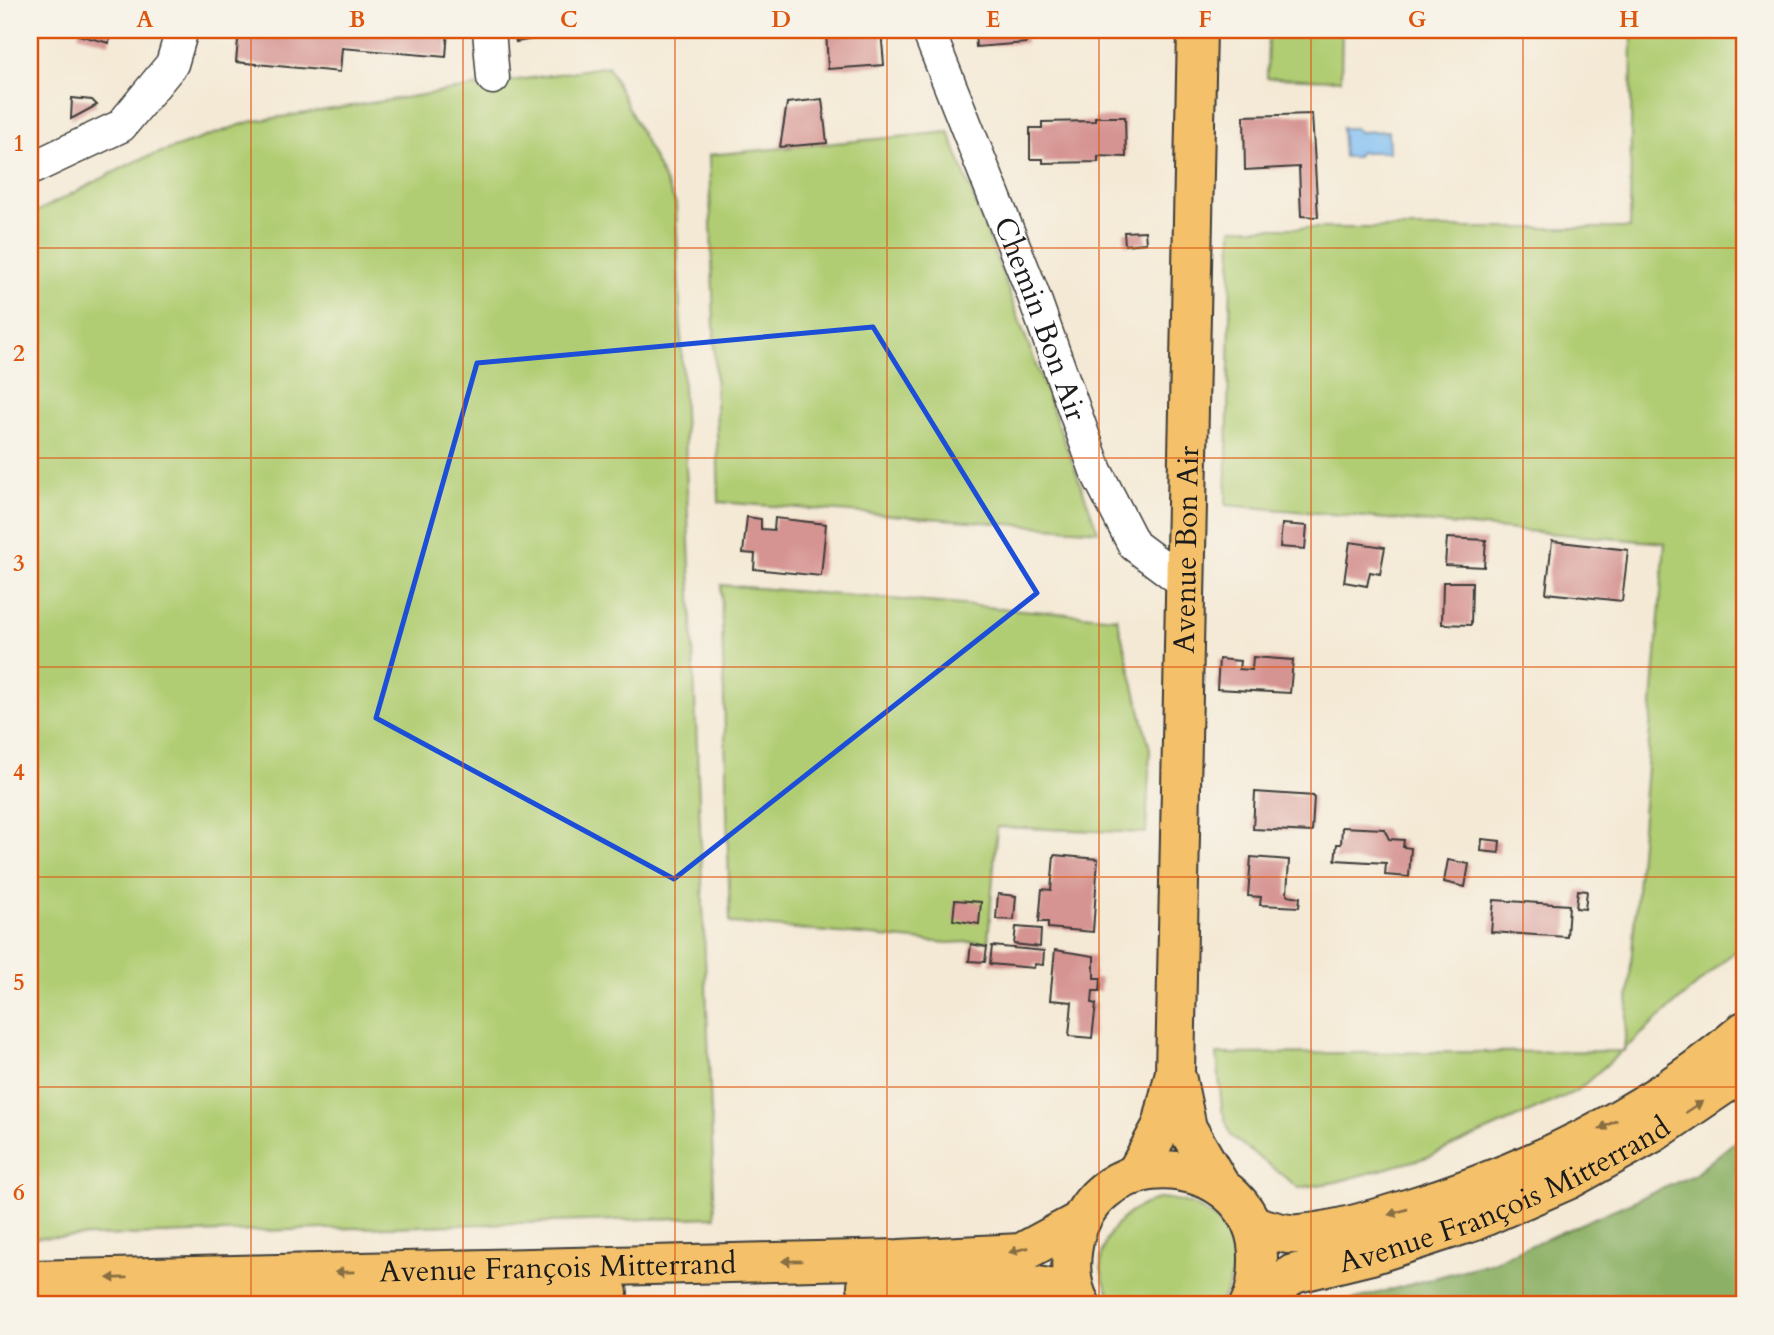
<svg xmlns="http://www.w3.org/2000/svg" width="1774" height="1335" viewBox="0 0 1774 1335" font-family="Cardo,serif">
<rect width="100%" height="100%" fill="#f7f3e8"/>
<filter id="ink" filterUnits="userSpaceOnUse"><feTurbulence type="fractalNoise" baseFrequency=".0143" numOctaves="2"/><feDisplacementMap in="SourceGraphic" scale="14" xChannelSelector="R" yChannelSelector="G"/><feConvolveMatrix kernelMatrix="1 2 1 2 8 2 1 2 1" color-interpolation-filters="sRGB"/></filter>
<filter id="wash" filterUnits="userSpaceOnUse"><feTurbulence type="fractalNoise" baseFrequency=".00686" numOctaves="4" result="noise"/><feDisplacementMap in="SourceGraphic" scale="28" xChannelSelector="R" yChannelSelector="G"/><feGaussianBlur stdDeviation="1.57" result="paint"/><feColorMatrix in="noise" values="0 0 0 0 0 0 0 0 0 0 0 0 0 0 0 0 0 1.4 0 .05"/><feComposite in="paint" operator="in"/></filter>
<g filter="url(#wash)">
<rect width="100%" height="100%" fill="#f4e9d5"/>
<g fill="#b1cd73" stroke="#667448" stroke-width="2">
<path d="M 1268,30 L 1342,30 L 1341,80 L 1267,78 Z"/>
<path d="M 1632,30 L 1744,30 L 1744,943 L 1577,1091 L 1428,1157 L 1336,1182 L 1299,1188 L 1231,1136 L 1222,1110 L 1217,1054 L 1624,1051 L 1665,543 L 1226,505 L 1232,228 L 1630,228 Z"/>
<path d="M 608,66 L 676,204 L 715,1217 L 30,1238 L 30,215 L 136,161 L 249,122 Z"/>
<path d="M 949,132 L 1098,531 L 719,502 L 709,155 Z"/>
<path d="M 721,585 L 1117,618 L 1150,749 L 1146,833 L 997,827 L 988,941 L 948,943 L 730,923 Z"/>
<path d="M 1161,1198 C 1223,1203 1252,1250 1219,1305 L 1117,1305 C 1081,1259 1111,1212 1161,1198 Z"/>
</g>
<path fill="#8cb065" stroke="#546640" stroke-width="2" d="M 1744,1134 L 1744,1305 L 1333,1305 L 1490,1263 L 1694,1175 Z"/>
<path fill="#7fbef3" stroke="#4e6d88" stroke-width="2" d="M 1342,128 L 1355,128 L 1359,132 L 1388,131 L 1389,152 L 1360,152 L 1356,157 L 1344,157 Z"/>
<g id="blocks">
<g fill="#d59391">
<path d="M 79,30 L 112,30 L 109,43 L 78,35 Z"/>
<path d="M 239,30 L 332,30 L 331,33 L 344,34 L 344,30 L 448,30 L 446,57 L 342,48 L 340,72 L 236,62 Z"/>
<path d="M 514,30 L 550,30 L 551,36 L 516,42 Z"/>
<path d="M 826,30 L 881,30 L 884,65 L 828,69 Z"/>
<path d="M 975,30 L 1025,30 L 1026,43 L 976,47 Z"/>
<path d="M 72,98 L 92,100 L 97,105 L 71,119 Z"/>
<path d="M 822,99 L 827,143 L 780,147 L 787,103 Z"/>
<path d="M 1312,114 L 1318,217 L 1301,216 L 1299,167 L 1245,170 L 1244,116 Z"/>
<path d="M 1095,117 L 1125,117 L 1126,157 L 1098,156 L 1098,162 L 1043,163 L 1043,159 L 1030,159 L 1030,128 L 1042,128 L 1042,122 L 1095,121 Z"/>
<path d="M 1145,231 L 1146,243 L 1125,245 L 1124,232 Z"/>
<path d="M 747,517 L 761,519 L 761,529 L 774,530 L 775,518 L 826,524 L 821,576 L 754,569 L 755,554 L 743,553 Z"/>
<path d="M 1282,524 L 1307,526 L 1305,549 L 1280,547 Z"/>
<path d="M 1447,538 L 1486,540 L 1484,567 L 1445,565 Z"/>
<path d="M 1552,541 L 1628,550 L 1622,601 L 1546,593 Z"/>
<path d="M 1350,542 L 1385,547 L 1380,574 L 1370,572 L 1367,586 L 1344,582 Z"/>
<path d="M 1443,582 L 1472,582 L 1471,625 L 1442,624 Z"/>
<path d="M 1253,657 L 1293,660 L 1290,693 L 1217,689 L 1219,659 L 1240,661 L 1239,669 L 1252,670 Z"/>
<path d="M 1255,792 L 1314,796 L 1312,832 L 1253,829 Z"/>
<path d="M 1342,827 L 1384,829 L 1389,839 L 1404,840 L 1403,847 L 1411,848 L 1409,877 L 1385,875 L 1386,863 L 1335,860 L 1337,844 L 1341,844 Z"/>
<path d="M 1482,839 L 1500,841 L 1499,853 L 1481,851 Z"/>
<path d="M 1054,855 L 1098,859 L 1093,932 L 1048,928 L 1048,922 L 1039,922 L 1042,889 L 1051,890 Z"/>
<path d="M 1251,857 L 1289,860 L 1287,895 L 1300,897 L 1299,907 L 1260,905 L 1261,897 L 1248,896 Z"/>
<path d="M 1448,860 L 1469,864 L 1465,887 L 1444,882 Z"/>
<path d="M 1578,890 L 1587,891 L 1585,909 L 1576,908 Z"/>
<path d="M 998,894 L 1016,896 L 1014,920 L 996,919 Z"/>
<path d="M 955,900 L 981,902 L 979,924 L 953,920 Z"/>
<path d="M 1494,900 L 1569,905 L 1567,937 L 1491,932 Z"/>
<path d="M 1016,927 L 1041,929 L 1040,947 L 1014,944 Z"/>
<path d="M 971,944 L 987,947 L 985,962 L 969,961 Z"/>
<path d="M 992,946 L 1044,951 L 1043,965 L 1035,964 L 1034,968 L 990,964 Z"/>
<path d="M 1055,950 L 1094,956 L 1094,978 L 1101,978 L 1100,991 L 1093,991 L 1092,1003 L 1096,1004 L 1092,1038 L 1069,1036 L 1072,1002 L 1050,1000 Z"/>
</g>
</g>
</g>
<g filter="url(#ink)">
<use href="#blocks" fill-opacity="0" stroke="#3c3b38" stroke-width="2"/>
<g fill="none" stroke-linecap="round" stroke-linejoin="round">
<g stroke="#3c3b38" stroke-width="35">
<g id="minor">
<path d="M 489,30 L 493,78"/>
<path id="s1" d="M 928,30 L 1033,294 L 1096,471 L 1134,545 L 1186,584"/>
<path d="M 30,169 L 121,126 L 172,64 L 182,30"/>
</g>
</g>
<g stroke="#3c3b38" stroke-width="42">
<g id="major">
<path d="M 1177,1080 L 1187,1128 L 1221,1187"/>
<path id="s2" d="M 1135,1175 L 1162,1126 L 1175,1072 L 1197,30"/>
<path d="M 1252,1225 C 1266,1228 1284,1236 1299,1234 C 1336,1231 1372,1220 1407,1209 C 1529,1172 1647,1115 1744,1031"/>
<path id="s3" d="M 30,1280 L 899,1259 L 1021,1253 L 1080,1221"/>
<path d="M 867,1286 L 1016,1282 L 1074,1293"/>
<path d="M 106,1305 L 608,1293"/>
<path d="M 1081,1305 C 1069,1284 1069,1257 1076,1233 C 1107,1136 1259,1157 1258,1259 C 1258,1275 1257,1291 1249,1305"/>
<path id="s4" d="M 1258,1305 L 1293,1274 L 1371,1255 L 1472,1222 L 1570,1179 L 1653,1133 L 1744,1071"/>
</g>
</g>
<use href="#minor" stroke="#fff" stroke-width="32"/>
<use href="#major" stroke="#f4c16a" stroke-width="38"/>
</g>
<defs><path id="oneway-solid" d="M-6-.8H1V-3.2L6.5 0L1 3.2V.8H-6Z" transform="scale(1.75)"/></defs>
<g fill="#886e43">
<use href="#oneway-solid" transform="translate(1694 1107) rotate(-33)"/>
<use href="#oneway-solid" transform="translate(1608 1125) rotate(152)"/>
<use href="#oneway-solid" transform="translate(1398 1212) rotate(163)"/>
<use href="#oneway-solid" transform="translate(1019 1250) rotate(166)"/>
<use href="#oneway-solid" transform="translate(792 1261) rotate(179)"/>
<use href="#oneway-solid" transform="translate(345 1272) rotate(179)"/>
<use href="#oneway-solid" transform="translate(117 1278) rotate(179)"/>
</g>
</g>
<path fill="none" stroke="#1d4ed8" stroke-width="5" stroke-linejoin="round" d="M 873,327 L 1037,593 L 674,879 L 376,718 L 477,363 Z"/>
<path fill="none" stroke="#de560d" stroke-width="2" stroke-opacity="0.55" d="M 251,30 L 251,1305M 463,30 L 463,1305M 675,30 L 675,1305M 887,30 L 887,1305M 1099,30 L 1099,1305M 1311,30 L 1311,1305M 1523,30 L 1523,1305M 30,248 L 1744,248M 30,458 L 1744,458M 30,667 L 1744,667M 30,877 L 1744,877M 30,1087 L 1744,1087"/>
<g text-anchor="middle" stroke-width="5" stroke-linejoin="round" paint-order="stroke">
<g font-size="30" fill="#1c1c1c" stroke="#f7f3e8">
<text dy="10" stroke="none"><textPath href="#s1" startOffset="310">Chemin Bon Air</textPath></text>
<text dy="10" stroke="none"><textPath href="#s2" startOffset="634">Avenue Bon Air</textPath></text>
<text dy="10" stroke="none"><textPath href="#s4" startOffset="273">Avenue François Mitterrand</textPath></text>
<text dy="10" stroke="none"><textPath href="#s3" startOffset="528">Avenue François Mitterrand</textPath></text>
</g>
</g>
<rect width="1774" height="1335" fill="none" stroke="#f7f3e8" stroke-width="77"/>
<rect x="38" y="38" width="1698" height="1258" fill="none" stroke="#de560d" stroke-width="2.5"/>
<g font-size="23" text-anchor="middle" font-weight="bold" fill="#de560d">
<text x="145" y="27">A</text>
<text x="357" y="27">B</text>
<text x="569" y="27">C</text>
<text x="781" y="27">D</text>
<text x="993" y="27">E</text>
<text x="1205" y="27">F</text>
<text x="1417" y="27">G</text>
<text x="1629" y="27">H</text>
<text x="19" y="151">1</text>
<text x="19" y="361">2</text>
<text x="19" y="571">3</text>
<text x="19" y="780">4</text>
<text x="19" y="990">5</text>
<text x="19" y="1200">6</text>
</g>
</svg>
